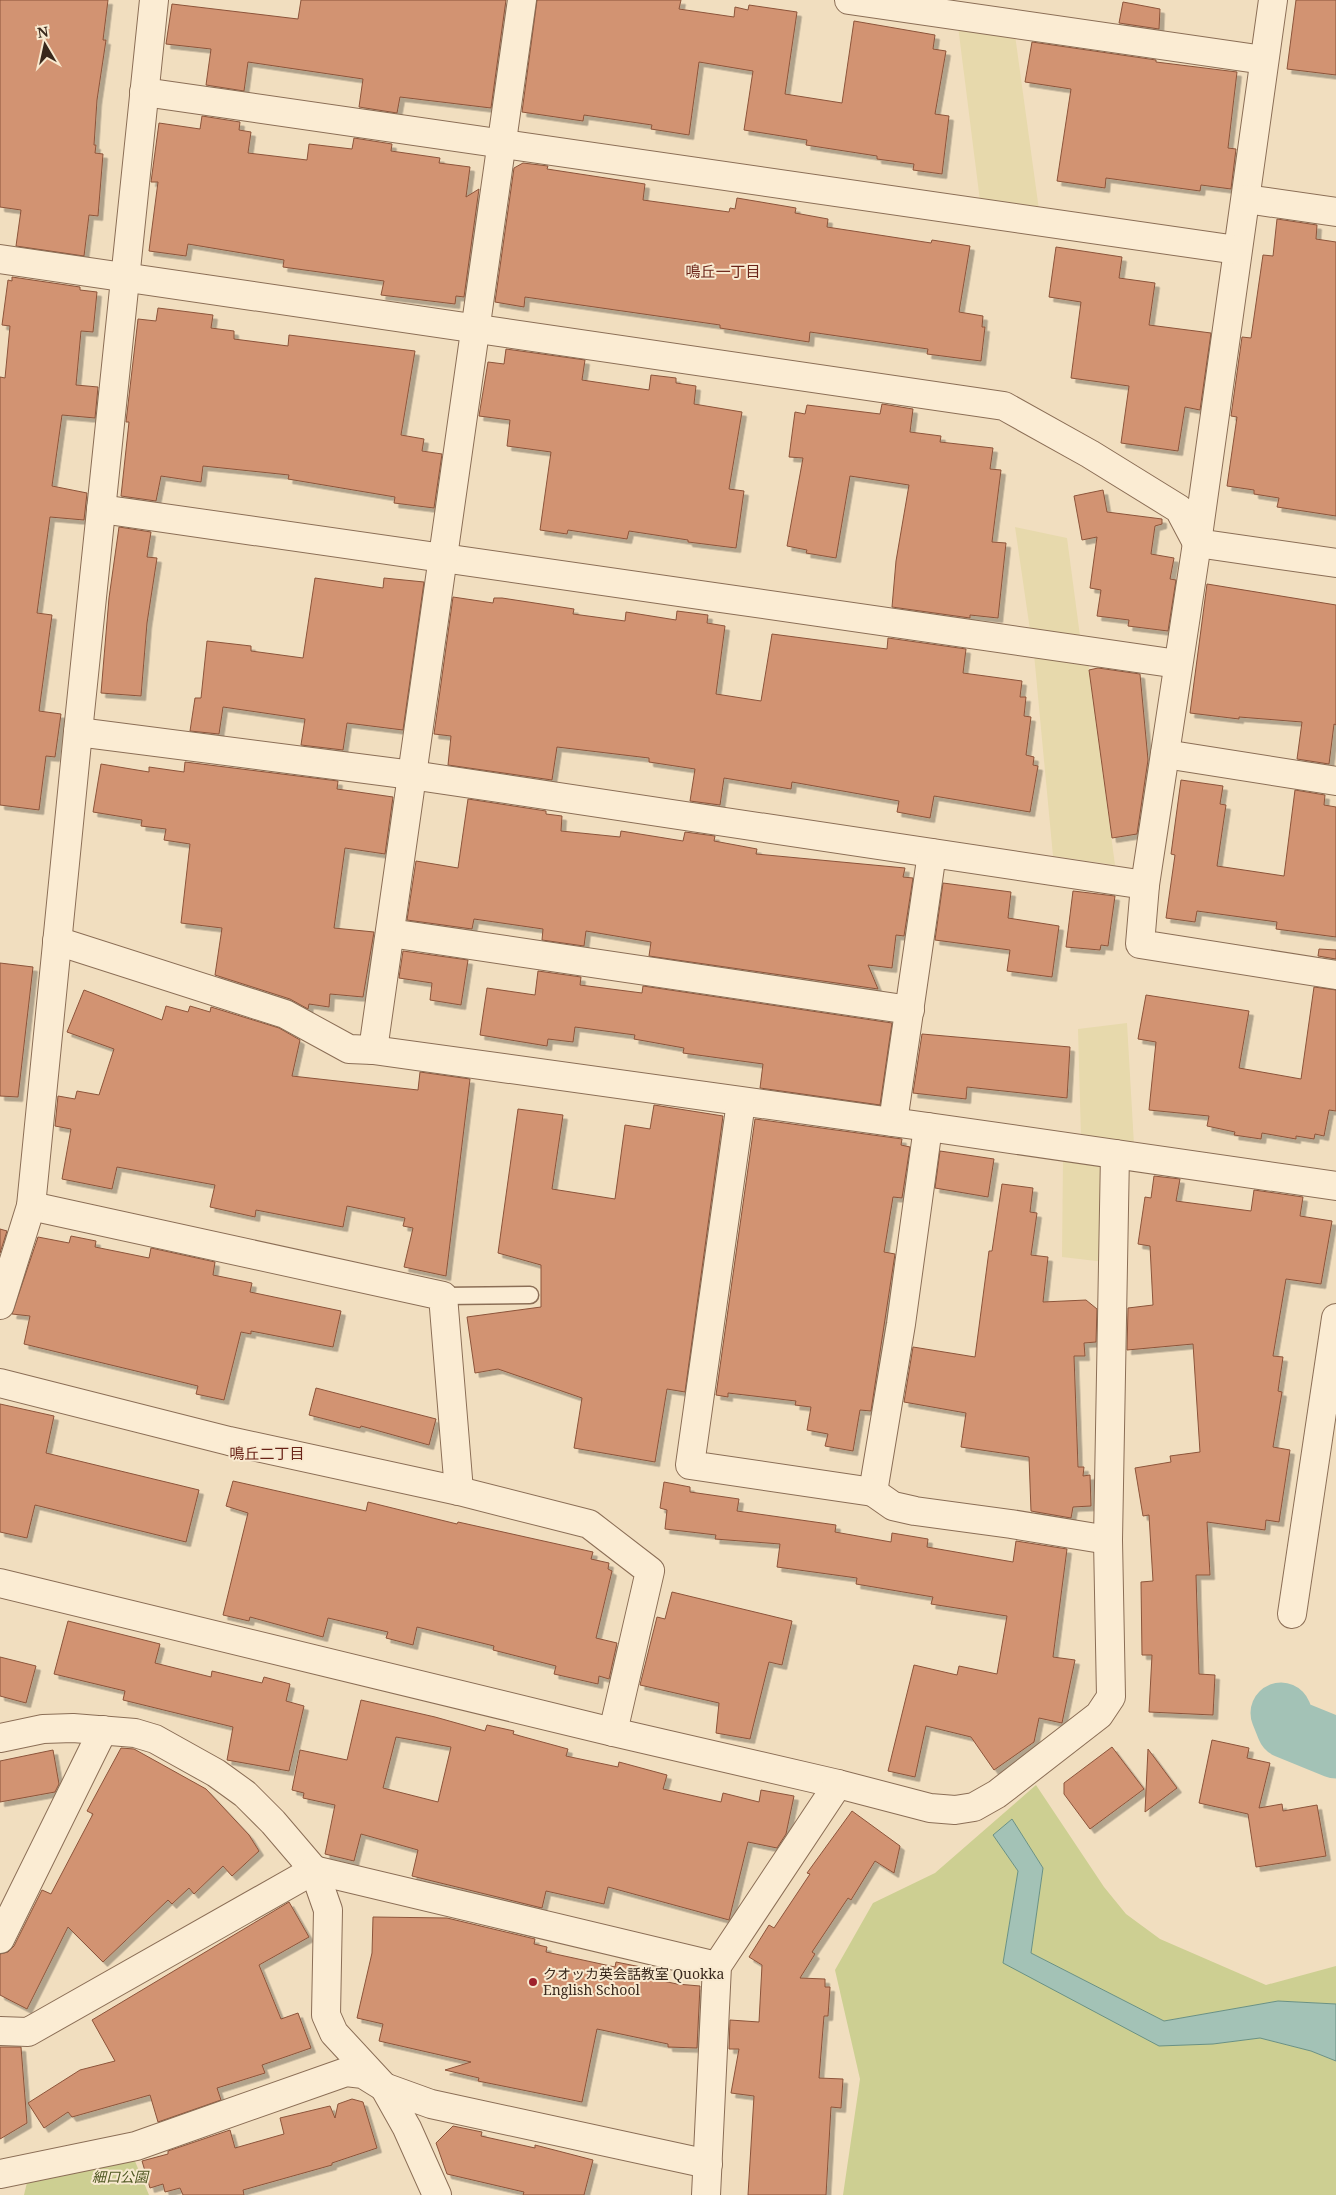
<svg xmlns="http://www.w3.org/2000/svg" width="1336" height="2195" viewBox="0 0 1336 2195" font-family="'Noto Serif','Noto Sans JP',serif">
<defs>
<filter id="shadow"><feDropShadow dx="4.5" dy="4.5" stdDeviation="0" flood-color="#0004"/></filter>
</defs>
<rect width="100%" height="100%" fill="#f1debf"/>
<g fill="#e7d9ac">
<path d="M 958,26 L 1015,35 L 1039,210 L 980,201 Z"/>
<path d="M 1015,527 L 1067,538 L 1080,636 L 1030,630 Z"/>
<path d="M 1034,654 L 1088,661 L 1115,865 L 1053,856 Z"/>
<path d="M 1127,1023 L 1134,1145 L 1081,1137 L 1078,1029 Z"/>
<path d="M 1063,1159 L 1104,1165 L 1105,1262 L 1062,1257 Z"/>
</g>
<g fill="#cdcf92">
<path d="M 1036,1785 L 1104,1887 L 1126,1914 L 1160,1939 L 1266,1985 L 1336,1966 L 1336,2004 L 1278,2001 L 1164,2021 L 1031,1953 L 1043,1868 L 1012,1819 L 993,1835 L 1018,1871 L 1003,1963 L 1213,2044 L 1260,2038 L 1311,2051 L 1336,2061 L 1336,2195 L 843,2195 L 860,2079 L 835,1970 L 873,1903 L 935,1873 Z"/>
<path d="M 132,2154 L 149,2195 L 24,2195 L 29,2174 Z"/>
</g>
<path fill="#a3c2b6" stroke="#699184" d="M 1012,1819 L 1043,1868 L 1031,1953 L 1164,2021 L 1278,2001 L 1336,2004 L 1336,2061 L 1311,2051 L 1260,2038 L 1213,2044 L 1159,2046 L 1003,1963 L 1018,1871 L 993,1835 Z"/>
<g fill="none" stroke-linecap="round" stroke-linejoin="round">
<path stroke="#a3c2b6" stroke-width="61" d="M 1281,1713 L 1287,1728 L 1336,1748"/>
</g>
<g fill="#d29372" stroke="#8c543a" fill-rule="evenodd" filter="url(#shadow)">
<path d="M 0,0 L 108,0 L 103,40 L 106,40 L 97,100 L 94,145 L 96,145 L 95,153 L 103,154 L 98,216 L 89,215 L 84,256 L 16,246 L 21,210 L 0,207 Z"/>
<path d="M 301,0 L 506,0 L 491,108 L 400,97 L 397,113 L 359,107 L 363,79 L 248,62 L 244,91 L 206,85 L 211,49 L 166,44 L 172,4 L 298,19 Z"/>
<path d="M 537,0 L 681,0 L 679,9 L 734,17 L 735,7 L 748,10 L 749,5 L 797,12 L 785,94 L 842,103 L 854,21 L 935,35 L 933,49 L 946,51 L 935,114 L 949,116 L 942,174 L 913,170 L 914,164 L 877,159 L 877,156 L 806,145 L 807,140 L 744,130 L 753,71 L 699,62 L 689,135 L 651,129 L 652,125 L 584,115 L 583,121 L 522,112 Z"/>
<path d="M 1296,0 L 1336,0 L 1336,75 L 1287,69 Z"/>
<path d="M 1123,2 L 1160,9 L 1159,29 L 1119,23 Z"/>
<path d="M 1032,42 L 1156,60 L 1156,62 L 1237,72 L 1228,148 L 1236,149 L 1231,189 L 1201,185 L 1200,191 L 1106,178 L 1105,188 L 1057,181 L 1071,89 L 1025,82 Z"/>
<path d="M 202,116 L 240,122 L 239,130 L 251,132 L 248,153 L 307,160 L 309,144 L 352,149 L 354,138 L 392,144 L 391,151 L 440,158 L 439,163 L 470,167 L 466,197 L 479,189 L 464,297 L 456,296 L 455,304 L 381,295 L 384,281 L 283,267 L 284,260 L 188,244 L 186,256 L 149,251 L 158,182 L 151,182 L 159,123 L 200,129 Z"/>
<path d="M 523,163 L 548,166 L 547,169 L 645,184 L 643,200 L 729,212 L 730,208 L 735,209 L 737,198 L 796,208 L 795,213 L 828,219 L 827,227 L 931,243 L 932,240 L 970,246 L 959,312 L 983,316 L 982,327 L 985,327 L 981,361 L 927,354 L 928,349 L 810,332 L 809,342 L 720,328 L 720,325 L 525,297 L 524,307 L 495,302 L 514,168 Z"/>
<path d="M 1277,219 L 1317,225 L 1316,239 L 1336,242 L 1336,516 L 1277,507 L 1279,498 L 1254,494 L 1254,490 L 1227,486 L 1237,417 L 1231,416 L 1242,337 L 1251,338 L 1263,255 L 1273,256 Z"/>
<path d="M 1056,247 L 1122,257 L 1119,278 L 1155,283 L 1149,325 L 1211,333 L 1200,410 L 1185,407 L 1178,451 L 1121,443 L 1129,386 L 1071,378 L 1081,302 L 1049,297 Z"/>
<path d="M 12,277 L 80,287 L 80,290 L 97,292 L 93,332 L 81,331 L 76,385 L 98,387 L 95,418 L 62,415 L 52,486 L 87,493 L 84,520 L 50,517 L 37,613 L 52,615 L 39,711 L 61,714 L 55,757 L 46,756 L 39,810 L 0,805 L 0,377 L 5,378 L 10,326 L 2,325 L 8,280 L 12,281 Z"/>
<path d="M 158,308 L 213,315 L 211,328 L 234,331 L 234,339 L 288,346 L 289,335 L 415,351 L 401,435 L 424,439 L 422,451 L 442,454 L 434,508 L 394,503 L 395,497 L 288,479 L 289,475 L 203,466 L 201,482 L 161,476 L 156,501 L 121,496 L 129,422 L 126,422 L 138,319 L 156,321 Z"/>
<path d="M 506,349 L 585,360 L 582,380 L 649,390 L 651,375 L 676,378 L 676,383 L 696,386 L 694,404 L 742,412 L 729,489 L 744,491 L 736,548 L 688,542 L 688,540 L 629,531 L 627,539 L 568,530 L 567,534 L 540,530 L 551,452 L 507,446 L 510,420 L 479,416 L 488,362 L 504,364 Z"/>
<path d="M 882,404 L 913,409 L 910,432 L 941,436 L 940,442 L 993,448 L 990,469 L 1001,470 L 992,542 L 1006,543 L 998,618 L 970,615 L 970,618 L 892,607 L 896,561 L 909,485 L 850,476 L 836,558 L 806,553 L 807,550 L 787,546 L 803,458 L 789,457 L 795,412 L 805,414 L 807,405 L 880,414 Z"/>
<path d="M 1103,490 L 1107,512 L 1162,519 L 1162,524 L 1155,526 L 1151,554 L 1174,558 L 1170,579 L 1176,580 L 1168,631 L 1128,626 L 1129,620 L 1097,616 L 1101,590 L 1090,588 L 1097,537 L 1082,540 L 1074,496 Z"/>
<path d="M 119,527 L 151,532 L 147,557 L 157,558 L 147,623 L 141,696 L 101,693 L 109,598 Z"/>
<path d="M 315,578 L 383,588 L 384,578 L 424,582 L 403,730 L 347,723 L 343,750 L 301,745 L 305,719 L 223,707 L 219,734 L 190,731 L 195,698 L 201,698 L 207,641 L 251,646 L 251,651 L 303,658 Z"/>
<path d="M 1207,584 L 1336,605 L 1336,725 L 1334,724 L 1329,764 L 1297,759 L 1302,722 L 1239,717 L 1239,719 L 1190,713 Z"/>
<path d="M 453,597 L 493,603 L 494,598 L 502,598 L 574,609 L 573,614 L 625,621 L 626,612 L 676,620 L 677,611 L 708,615 L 707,623 L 725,626 L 716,694 L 761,701 L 772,634 L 887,649 L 888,638 L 966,649 L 963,673 L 1022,681 L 1020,697 L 1026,697 L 1024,716 L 1031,717 L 1026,755 L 1034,757 L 1033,765 L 1038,766 L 1030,812 L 934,796 L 930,818 L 897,812 L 899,801 L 792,782 L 791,789 L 724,778 L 720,805 L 690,801 L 695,769 L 649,762 L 649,758 L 557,747 L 552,780 L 448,765 L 451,736 L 434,734 Z"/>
<path d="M 1098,668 L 1140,674 L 1148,760 L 1137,834 L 1112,838 L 1089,670 Z"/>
<path d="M 185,762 L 338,781 L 337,789 L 393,797 L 385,854 L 345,848 L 334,928 L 374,932 L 363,997 L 330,994 L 329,1007 L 309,1004 L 308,1009 L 290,999 L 215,975 L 222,928 L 181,923 L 190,844 L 164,840 L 166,829 L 141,826 L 142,820 L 93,812 L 101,764 L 149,772 L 149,767 L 184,772 Z"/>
<path d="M 1181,780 L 1223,786 L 1220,804 L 1226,805 L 1217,866 L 1284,876 L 1295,790 L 1325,795 L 1324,805 L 1336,807 L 1336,937 L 1276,929 L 1277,922 L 1197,911 L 1195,922 L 1166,918 L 1175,855 L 1171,854 Z"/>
<path d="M 468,799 L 546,811 L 546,814 L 562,816 L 561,831 L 620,837 L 621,831 L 683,841 L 685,832 L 715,836 L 714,841 L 757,849 L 756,854 L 905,868 L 903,877 L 913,878 L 904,936 L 896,935 L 892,968 L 868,965 L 878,989 L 649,956 L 651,942 L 586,931 L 584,946 L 542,940 L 543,929 L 474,919 L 472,929 L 407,920 L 416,861 L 458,868 Z"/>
<path d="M 943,883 L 1011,892 L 1008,918 L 1059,926 L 1052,977 L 1007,971 L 1010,950 L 935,940 Z"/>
<path d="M 1073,891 L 1115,896 L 1108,946 L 1101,945 L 1100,950 L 1066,947 Z"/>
<path d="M 1319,949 L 1336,950 L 1336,959 L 1318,956 Z"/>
<path d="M 403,951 L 468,960 L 461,1005 L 430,1000 L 432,983 L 399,978 Z"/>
<path d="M 0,963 L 33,967 L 18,1097 L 0,1096 Z"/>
<path d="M 538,971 L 581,977 L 580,985 L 642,993 L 643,986 L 892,1023 L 880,1105 L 760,1088 L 763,1064 L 683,1053 L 684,1048 L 634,1039 L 635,1035 L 575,1027 L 573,1042 L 548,1039 L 547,1046 L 480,1035 L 487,988 L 535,995 Z"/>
<path d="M 1314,987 L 1336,990 L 1336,1111 L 1329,1110 L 1324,1136 L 1315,1134 L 1314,1139 L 1296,1136 L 1296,1139 L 1262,1133 L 1261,1139 L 1234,1135 L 1235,1132 L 1207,1126 L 1209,1116 L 1149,1110 L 1156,1042 L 1138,1039 L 1146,995 L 1249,1011 L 1239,1068 L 1301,1079 Z"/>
<path d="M 84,990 L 162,1020 L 166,1006 L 188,1012 L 190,1006 L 210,1012 L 211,1007 L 279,1028 L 300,1040 L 292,1076 L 418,1090 L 420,1072 L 470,1079 L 446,1276 L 404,1267 L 413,1228 L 403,1226 L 405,1218 L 347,1206 L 343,1227 L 256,1210 L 255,1217 L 210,1207 L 215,1185 L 117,1167 L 112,1189 L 62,1179 L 71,1129 L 55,1126 L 58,1096 L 75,1099 L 77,1091 L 99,1095 L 114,1049 L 67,1032 Z"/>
<path d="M 922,1034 L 1070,1047 L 1067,1098 L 967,1087 L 966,1099 L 913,1093 Z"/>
<path d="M 654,1105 L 723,1116 L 685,1392 L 667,1389 L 655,1462 L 574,1448 L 582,1398 L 498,1369 L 475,1373 L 467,1317 L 541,1307 L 541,1265 L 498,1253 L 518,1109 L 563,1115 L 552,1189 L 615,1199 L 625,1125 L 650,1129 Z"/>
<path d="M 755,1119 L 902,1139 L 901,1145 L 910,1147 L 902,1198 L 893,1197 L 884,1252 L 895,1254 L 871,1411 L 860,1410 L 853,1451 L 825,1446 L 828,1434 L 807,1430 L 811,1407 L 795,1405 L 796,1401 L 728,1393 L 728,1397 L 716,1395 Z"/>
<path d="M 940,1151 L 994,1159 L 988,1197 L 935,1188 Z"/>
<path d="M 1154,1176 L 1180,1179 L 1176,1201 L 1251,1211 L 1254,1190 L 1303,1197 L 1300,1216 L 1332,1221 L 1321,1284 L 1286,1279 L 1273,1356 L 1283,1357 L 1278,1391 L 1282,1392 L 1273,1447 L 1290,1450 L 1279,1522 L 1266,1520 L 1265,1530 L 1207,1522 L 1210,1575 L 1196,1575 L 1199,1674 L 1215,1675 L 1213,1715 L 1149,1712 L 1152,1655 L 1142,1655 L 1141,1582 L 1153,1581 L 1149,1515 L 1143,1516 L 1135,1468 L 1171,1462 L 1170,1456 L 1200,1452 L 1193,1344 L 1127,1350 L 1128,1308 L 1153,1305 L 1150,1246 L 1138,1244 L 1145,1197 L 1151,1198 Z"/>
<path d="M 1002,1184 L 1033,1188 L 1030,1212 L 1037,1213 L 1031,1255 L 1048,1257 L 1043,1302 L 1086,1300 L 1097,1309 L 1096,1342 L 1084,1343 L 1085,1356 L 1074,1356 L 1078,1467 L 1084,1467 L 1083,1476 L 1090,1475 L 1091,1506 L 1073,1507 L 1071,1518 L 1031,1511 L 1029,1457 L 961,1447 L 966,1413 L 904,1402 L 913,1347 L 975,1357 L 989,1251 L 992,1251 Z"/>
<path d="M 0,1229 L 7,1231 L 0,1253 Z"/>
<path d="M 71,1236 L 96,1241 L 95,1247 L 149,1258 L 151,1248 L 215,1262 L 213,1275 L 252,1283 L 250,1292 L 341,1311 L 333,1347 L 251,1331 L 251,1334 L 241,1332 L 224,1400 L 196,1394 L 198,1386 L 24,1344 L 30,1316 L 12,1314 L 38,1237 L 69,1243 Z"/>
<path d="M 316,1388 L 436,1419 L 429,1445 L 361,1426 L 360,1428 L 309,1415 Z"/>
<path d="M 0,1404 L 54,1416 L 46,1453 L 199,1490 L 186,1542 L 35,1505 L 27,1538 L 0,1532 Z"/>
<path d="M 233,1481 L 366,1511 L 368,1502 L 457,1524 L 458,1522 L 593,1552 L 591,1559 L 609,1563 L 608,1569 L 612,1571 L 596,1638 L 617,1643 L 609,1679 L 599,1676 L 598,1684 L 554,1674 L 556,1666 L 493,1650 L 494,1646 L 417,1627 L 413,1645 L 386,1638 L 388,1632 L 328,1618 L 323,1637 L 250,1617 L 249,1621 L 223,1615 L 248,1513 L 226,1506 Z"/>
<path d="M 664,1482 L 690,1487 L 690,1492 L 739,1499 L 737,1511 L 836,1525 L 835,1532 L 891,1542 L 892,1533 L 928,1539 L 927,1547 L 1013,1562 L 1016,1541 L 1067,1549 L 1053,1657 L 1075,1660 L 1062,1723 L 1039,1718 L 1034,1742 L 994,1770 L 971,1737 L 926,1726 L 915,1777 L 888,1771 L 914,1665 L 957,1675 L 959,1666 L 997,1674 L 1007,1616 L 931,1604 L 933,1597 L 856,1584 L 857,1578 L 777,1567 L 780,1544 L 715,1539 L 716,1535 L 665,1529 L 667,1510 L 660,1508 Z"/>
<path d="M 672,1592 L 792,1621 L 782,1665 L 769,1662 L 750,1739 L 716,1733 L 719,1703 L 640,1685 L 657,1617 L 665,1619 Z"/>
<path d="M 68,1621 L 160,1644 L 155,1663 L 211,1677 L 212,1671 L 262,1683 L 264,1677 L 290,1684 L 286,1701 L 304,1706 L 289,1771 L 227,1760 L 233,1727 L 123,1700 L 125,1691 L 54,1674 Z"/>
<path d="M 0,1657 L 36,1666 L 26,1703 L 0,1696 Z"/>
<path d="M 361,1700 L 435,1717 L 485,1731 L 487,1725 L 514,1731 L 513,1734 L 568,1749 L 566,1756 L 618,1767 L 619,1762 L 667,1775 L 663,1789 L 721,1802 L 723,1793 L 759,1802 L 761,1790 L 794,1796 L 786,1834 L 777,1848 L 748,1842 L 729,1920 L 608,1887 L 604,1904 L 546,1891 L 542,1908 L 412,1876 L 418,1850 L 361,1834 L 354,1861 L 325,1854 L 335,1805 L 303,1798 L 304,1793 L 292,1790 L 300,1750 L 347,1760 ZM 396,1737 L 451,1747 L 438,1802 L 383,1788 Z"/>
<path d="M 1212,1740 L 1249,1748 L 1247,1758 L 1270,1763 L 1259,1808 L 1282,1804 L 1283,1811 L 1317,1805 L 1326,1856 L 1256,1867 L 1248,1814 L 1199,1803 Z"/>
<path d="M 1112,1747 L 1144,1789 L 1090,1829 L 1064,1794 L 1064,1783 Z"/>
<path d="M 121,1748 L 134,1749 L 206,1789 L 249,1835 L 259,1851 L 232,1876 L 223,1866 L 194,1894 L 189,1888 L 172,1904 L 168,1900 L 103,1962 L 68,1927 L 27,2009 L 0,1995 L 0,1954 L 8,1952 L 14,1946 L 42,1890 L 51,1894 L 93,1814 L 87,1811 Z"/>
<path d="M 1148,1749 L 1177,1788 L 1145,1812 Z"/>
<path d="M 53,1750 L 59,1784 L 55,1792 L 0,1802 L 0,1761 Z"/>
<path d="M 852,1811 L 900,1846 L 894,1873 L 875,1861 L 851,1900 L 848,1898 L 812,1952 L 815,1954 L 800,1978 L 825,1979 L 825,1987 L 830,1987 L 828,2016 L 824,2016 L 819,2078 L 843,2079 L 841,2108 L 831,2107 L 826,2195 L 748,2195 L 754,2096 L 731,2093 L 739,2049 L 729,2049 L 730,2020 L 759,2022 L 762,1965 L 749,1957 L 769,1925 L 774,1928 L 810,1874 L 807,1873 Z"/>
<path d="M 289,1902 L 309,1937 L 259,1965 L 281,2019 L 298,2013 L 311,2048 L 262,2065 L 265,2073 L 217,2088 L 221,2100 L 158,2122 L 150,2095 L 72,2117 L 68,2112 L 44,2128 L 28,2103 L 80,2070 L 115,2061 L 92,2020 Z"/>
<path d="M 373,1917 L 447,1918 L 535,1939 L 534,1944 L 547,1947 L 546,1952 L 615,1967 L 616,1962 L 641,1967 L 640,1976 L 677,1984 L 700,1986 L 697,2048 L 668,2047 L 668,2044 L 597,2029 L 582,2102 L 478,2081 L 479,2078 L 445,2070 L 471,2062 L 379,2041 L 383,2024 L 357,2018 L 372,1953 Z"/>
<path d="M 0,2047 L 21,2047 L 27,2123 L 0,2139 Z"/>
<path d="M 352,2099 L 363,2102 L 377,2148 L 332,2163 L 332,2165 L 243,2190 L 244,2195 L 183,2195 L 180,2188 L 165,2192 L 163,2184 L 150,2188 L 142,2161 L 168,2154 L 168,2151 L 230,2130 L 235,2148 L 284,2134 L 280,2118 L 330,2106 L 335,2118 L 338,2104 Z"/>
<path d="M 453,2126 L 482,2132 L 481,2136 L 535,2148 L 535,2145 L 593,2160 L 584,2195 L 523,2195 L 524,2192 L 447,2174 L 436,2143 Z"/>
</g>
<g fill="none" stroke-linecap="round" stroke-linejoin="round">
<g stroke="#8b6e56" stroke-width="19">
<path id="lane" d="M 443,1296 L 530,1295"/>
</g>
<g stroke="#8b6e56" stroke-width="30">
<g id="street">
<path d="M 849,0 L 1264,60"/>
<path d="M 1273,0 L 1197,543 L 1145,885 L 1140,944 L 1336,975"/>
<path d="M 144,92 L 1237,250"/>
<path d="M 1246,199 L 1336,212"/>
<path d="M 0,259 L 1004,406 L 1090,454 L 1179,509 L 1197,543 L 1336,563"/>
<path d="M 101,509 C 460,559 819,613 1178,664"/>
<path d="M 78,732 L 412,775 L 1145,885"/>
<path d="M 1165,754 L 1336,781"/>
<path d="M 390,933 L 910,1010"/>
<path d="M 57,941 L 285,1014 L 349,1049 L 373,1050 L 928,1127 L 1336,1186"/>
<path d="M 373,1050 L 522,0"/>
<path d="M 741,1102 L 690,1465 L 873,1492 L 901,1324 L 928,1127"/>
<path d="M 893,1122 L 932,853"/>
<path d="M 31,1206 L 443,1296 L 459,1491"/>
<path d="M 0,1305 L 31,1206 L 78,732 L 154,0"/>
<path d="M 0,1383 L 229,1441 L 459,1491 L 589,1524 L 650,1571 L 613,1732"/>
<path d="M 873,1492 L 893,1506 L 915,1511 L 1011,1524 L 1108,1540"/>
<path d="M 0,1583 L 613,1732 L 838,1784 L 930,1808 L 955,1810 L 974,1807 L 997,1794 L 1099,1715 L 1111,1697 L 1108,1540 L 1115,1154"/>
<path d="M 1292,1614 L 1336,1318"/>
<path d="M 0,1738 L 43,1729 L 73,1728 L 135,1733 L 155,1739 L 216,1773 L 245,1794 L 273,1822 L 314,1870 L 328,1910 L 326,2015 L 334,2033 L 384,2087 L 407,2128 L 437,2195"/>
<path d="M 0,1939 L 103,1730"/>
<path d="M 0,2031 L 28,2032 L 314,1870 L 717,1966"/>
<path d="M 0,2174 L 136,2146 L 346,2072 L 363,2074 L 384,2087 L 431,2104 L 708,2164"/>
<path d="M 706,2195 L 717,1966 L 838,1784"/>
</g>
</g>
<use href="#lane" stroke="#fbecd3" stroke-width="16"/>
<use href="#street" stroke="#fbecd3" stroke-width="28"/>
</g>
<circle fill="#9e222c" stroke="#f8e9cf" stroke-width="2" cx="533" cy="1982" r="5"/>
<g text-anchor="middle" stroke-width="4" stroke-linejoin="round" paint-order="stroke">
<g font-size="14" fill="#39281c" stroke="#f8e9cf" text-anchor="start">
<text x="543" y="1979">クオッカ英会話教室 Quokka<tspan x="543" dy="16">English School</tspan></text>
</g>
<g font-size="14" font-style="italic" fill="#4e5721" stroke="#f8e9cf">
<text x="120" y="2182">細口公園</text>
</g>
<g font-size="15" fill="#692318" stroke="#f8e9cf">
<text x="723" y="277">鳴丘一丁目</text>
<text x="267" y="1459">鳴丘二丁目</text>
</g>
</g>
<g transform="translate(45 45) rotate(351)" stroke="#f8e9cf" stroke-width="4" paint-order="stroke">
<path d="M0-4L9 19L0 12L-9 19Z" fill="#39281c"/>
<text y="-8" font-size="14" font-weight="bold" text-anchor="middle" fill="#39281c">N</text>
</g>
</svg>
